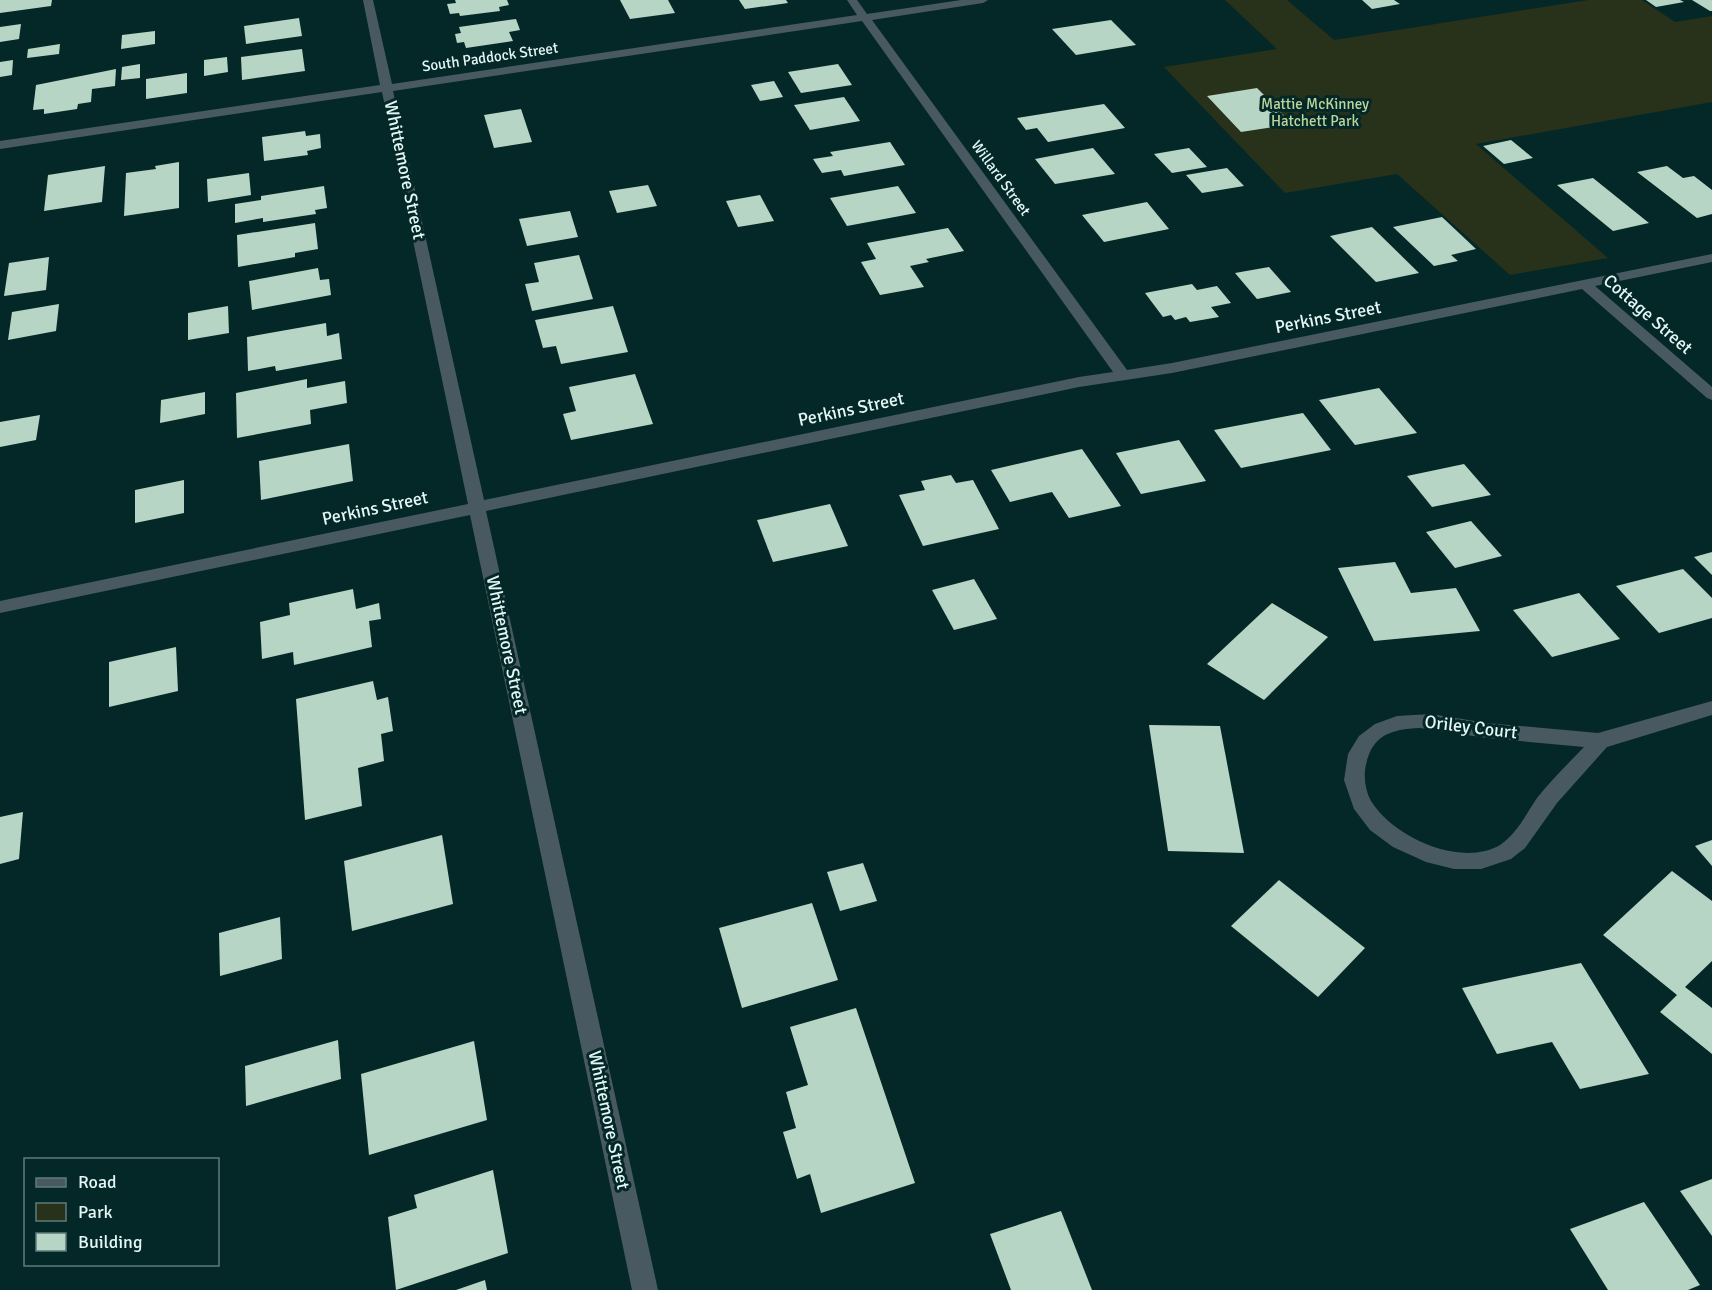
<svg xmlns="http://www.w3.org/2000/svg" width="1712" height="1290" viewBox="0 0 1712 1290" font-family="Signika,sans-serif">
<rect width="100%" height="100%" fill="#042828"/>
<path fill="#28311a" d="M 1225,0 L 1287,0 L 1334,40 L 1588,0 L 1642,0 L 1675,22 L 1712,16 L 1712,102 L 1476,144 L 1608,258 L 1510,275 L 1397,174 L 1285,193 L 1164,67 L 1277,49 Z"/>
<g fill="#b7d5c4">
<path d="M 0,0 L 52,0 L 51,6 L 0,13 Z"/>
<path d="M 455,0 L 507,0 L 509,5 L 499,7 L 500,11 L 460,16 L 459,13 L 450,14 L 447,4 L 456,3 Z"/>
<path d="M 620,0 L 668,0 L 675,13 L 630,19 Z"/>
<path d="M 739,0 L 786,0 L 788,3 L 745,9 Z"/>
<path d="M 1362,0 L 1394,0 L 1400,4 L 1372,9 Z"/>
<path d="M 1646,0 L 1680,0 L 1684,2 L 1656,7 Z"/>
<path d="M 1692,0 L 1712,0 L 1712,11 L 1710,11 Z"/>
<path d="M 299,18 L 302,36 L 246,44 L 244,26 Z"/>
<path d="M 516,19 L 520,30 L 509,32 L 513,41 L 466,48 L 464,42 L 457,43 L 455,34 L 461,33 L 459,27 Z"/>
<path d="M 1111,20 L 1136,45 L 1076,55 L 1052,29 Z"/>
<path d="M 21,24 L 19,39 L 0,42 L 0,27 Z"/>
<path d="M 155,31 L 155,44 L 121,49 L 122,35 Z"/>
<path d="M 60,44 L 59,54 L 27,58 L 28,49 Z"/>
<path d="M 302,49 L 305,71 L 242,80 L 241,57 Z"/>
<path d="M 227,57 L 228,72 L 204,76 L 204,60 Z"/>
<path d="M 13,60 L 12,75 L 0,77 L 0,62 Z"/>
<path d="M 140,64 L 140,78 L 121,80 L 122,67 Z"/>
<path d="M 838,64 L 852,85 L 801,93 L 788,72 Z"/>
<path d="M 116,69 L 115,86 L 92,89 L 91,102 L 78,104 L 77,109 L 44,114 L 44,109 L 33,110 L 36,85 Z"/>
<path d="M 187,73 L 187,93 L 146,99 L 146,79 Z"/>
<path d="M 774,81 L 783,97 L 760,101 L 751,85 Z"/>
<path d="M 1257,88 L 1275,106 L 1292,124 L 1241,132 L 1207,96 Z"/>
<path d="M 844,97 L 860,121 L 810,130 L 794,105 Z"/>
<path d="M 1104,104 L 1125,128 L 1048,142 L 1037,128 L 1026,130 L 1017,118 Z"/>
<path d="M 521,109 L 532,142 L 494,148 L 484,115 Z"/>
<path d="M 305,131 L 306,136 L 320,134 L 321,148 L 307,151 L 308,155 L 264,161 L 262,137 Z"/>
<path d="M 1511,140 L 1533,158 L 1504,164 L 1483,146 Z"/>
<path d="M 890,142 L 905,165 L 844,176 L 841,170 L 822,173 L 813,159 L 833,156 L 830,152 Z"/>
<path d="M 1093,148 L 1115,174 L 1055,184 L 1035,159 Z"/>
<path d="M 1189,148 L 1207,167 L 1172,173 L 1154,154 Z"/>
<path d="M 179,162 L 179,208 L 124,216 L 126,173 L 156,169 L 155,166 Z"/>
<path d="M 105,166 L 102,202 L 44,211 L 48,175 Z"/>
<path d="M 1667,166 L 1683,178 L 1694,176 L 1712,190 L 1712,214 L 1697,218 L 1637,172 Z"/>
<path d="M 1227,168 L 1244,186 L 1202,193 L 1186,175 Z"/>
<path d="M 249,173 L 251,195 L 208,202 L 207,179 Z"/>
<path d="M 1593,178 L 1649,223 L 1613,231 L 1557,185 Z"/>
<path d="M 648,185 L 657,206 L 617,213 L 609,191 Z"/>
<path d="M 324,186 L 327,208 L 315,210 L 316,214 L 263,222 L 263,218 L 235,223 L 235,204 L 261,200 L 261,196 Z"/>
<path d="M 898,186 L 916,213 L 847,226 L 830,198 Z"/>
<path d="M 760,195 L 774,221 L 738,227 L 726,201 Z"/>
<path d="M 1147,202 L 1169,229 L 1104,242 L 1082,215 Z"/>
<path d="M 570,211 L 578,237 L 527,246 L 519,219 Z"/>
<path d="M 1442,217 L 1476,249 L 1451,255 L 1458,261 L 1434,266 L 1393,227 Z"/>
<path d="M 315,223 L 318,249 L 295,253 L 295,257 L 238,267 L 237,235 Z"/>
<path d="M 1372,227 L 1419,273 L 1376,282 L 1330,236 Z"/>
<path d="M 948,228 L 964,251 L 926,259 L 929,262 L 910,266 L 924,287 L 880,295 L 861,262 L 876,259 L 867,243 Z"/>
<path d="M 579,255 L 593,299 L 532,311 L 525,284 L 539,282 L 534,263 Z"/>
<path d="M 49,257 L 46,290 L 4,296 L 9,263 Z"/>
<path d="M 1269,267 L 1291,292 L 1257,299 L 1235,273 Z"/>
<path d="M 318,268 L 320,280 L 329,279 L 331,295 L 252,310 L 249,281 Z"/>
<path d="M 1192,284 L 1197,290 L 1217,286 L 1231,303 L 1211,307 L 1219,317 L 1190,322 L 1186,317 L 1175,320 L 1171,315 L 1163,317 L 1145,293 Z"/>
<path d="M 59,304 L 56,331 L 8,340 L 12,312 Z"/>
<path d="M 228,306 L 229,333 L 188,340 L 188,313 Z"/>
<path d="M 613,306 L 628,352 L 561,364 L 556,346 L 543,348 L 535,320 Z"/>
<path d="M 326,323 L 327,336 L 339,333 L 342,359 L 276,371 L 275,366 L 248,371 L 247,337 Z"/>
<path d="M 635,374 L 653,424 L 571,440 L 563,414 L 576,411 L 569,387 Z"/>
<path d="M 307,379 L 307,388 L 345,381 L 347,403 L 310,410 L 311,424 L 237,438 L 236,393 Z"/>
<path d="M 1379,388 L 1417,433 L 1355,445 L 1319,400 Z"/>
<path d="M 205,392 L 205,414 L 160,423 L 161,400 Z"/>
<path d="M 1303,413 L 1331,450 L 1241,468 L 1214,430 Z"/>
<path d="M 40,415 L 36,440 L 0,447 L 0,422 Z"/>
<path d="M 1179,440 L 1206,481 L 1141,494 L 1116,453 Z"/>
<path d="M 349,444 L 353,481 L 261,500 L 259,461 Z"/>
<path d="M 1082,449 L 1121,506 L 1069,518 L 1052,492 L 1010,502 L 991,470 Z"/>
<path d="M 1464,464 L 1491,495 L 1432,507 L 1407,476 Z"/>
<path d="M 951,475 L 956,483 L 973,480 L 999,529 L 923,546 L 899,495 L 925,490 L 921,481 Z"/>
<path d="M 184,480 L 184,513 L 135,523 L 135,490 Z"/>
<path d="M 830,504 L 848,546 L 773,562 L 757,520 Z"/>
<path d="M 1471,521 L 1502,556 L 1455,568 L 1426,532 Z"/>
<path d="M 1712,552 L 1712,575 L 1694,557 Z"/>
<path d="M 1395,562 L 1411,593 L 1456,588 L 1480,631 L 1374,641 L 1338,568 Z"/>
<path d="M 1683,569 L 1712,598 L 1712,618 L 1659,633 L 1616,586 Z"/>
<path d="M 974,579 L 997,619 L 954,630 L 932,590 Z"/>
<path d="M 353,589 L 356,609 L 379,603 L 381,619 L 369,621 L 372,647 L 294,665 L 293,652 L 262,659 L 260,622 L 290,615 L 289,603 Z"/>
<path d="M 1579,593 L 1620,639 L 1552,657 L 1513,610 Z"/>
<path d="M 1272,603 L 1328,637 L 1264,700 L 1207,664 Z"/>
<path d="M 176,647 L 178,691 L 109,707 L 109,662 Z"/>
<path d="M 373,681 L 377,700 L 388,697 L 393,731 L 381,734 L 384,761 L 358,768 L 362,806 L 305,820 L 296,699 Z"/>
<path d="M 1149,725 L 1220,726 L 1244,853 L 1168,851 Z"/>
<path d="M 23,812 L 19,859 L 0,864 L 0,817 Z"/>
<path d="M 442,835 L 453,904 L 352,931 L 344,861 Z"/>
<path d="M 1712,840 L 1712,866 L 1695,846 Z"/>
<path d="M 863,863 L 877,901 L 840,911 L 827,872 Z"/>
<path d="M 1672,871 L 1712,901 L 1712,961 L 1685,987 L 1712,1008 L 1712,1054 L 1660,1012 L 1677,995 L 1603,935 Z"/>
<path d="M 1279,880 L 1365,948 L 1318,997 L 1231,926 Z"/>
<path d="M 812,903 L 838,980 L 742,1008 L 719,928 Z"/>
<path d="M 280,917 L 282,959 L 220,976 L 219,933 Z"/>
<path d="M 1581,963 L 1649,1074 L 1580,1089 L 1552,1042 L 1497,1054 L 1462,988 Z"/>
<path d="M 856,1008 L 915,1183 L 821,1213 L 810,1174 L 797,1179 L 783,1132 L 796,1128 L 786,1092 L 808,1085 L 790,1027 Z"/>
<path d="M 338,1040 L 341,1079 L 246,1106 L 245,1066 Z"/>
<path d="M 474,1041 L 487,1120 L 369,1155 L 361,1074 Z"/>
<path d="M 493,1170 L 508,1253 L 396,1290 L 388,1217 L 417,1208 L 414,1195 Z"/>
<path d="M 1712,1179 L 1712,1236 L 1680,1191 Z"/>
<path d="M 1644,1202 L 1700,1285 L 1688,1290 L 1608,1290 L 1570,1229 Z"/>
<path d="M 1061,1211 L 1092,1290 L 1011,1290 L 990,1234 Z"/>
<path d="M 485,1280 L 487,1290 L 456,1290 Z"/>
</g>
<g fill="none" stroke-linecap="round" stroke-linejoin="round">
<g fill="#495961" fill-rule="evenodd">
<path d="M 363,0 L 373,0 L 392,84 L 857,15 L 847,0 L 857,0 L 867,14 L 961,0 L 988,0 L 983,3 L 872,20 L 1127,370 L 1172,363 L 1712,254 L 1712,262 L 1595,286 L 1712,387 L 1712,400 L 1707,398 L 1582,289 L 1172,373 L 1079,387 L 486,511 L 658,1290 L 632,1290 L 470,515 L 0,613 L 0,601 L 468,504 L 382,92 L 0,149 L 0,141 L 380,85 ZM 862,21 L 1113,372 L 1079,377 L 484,500 L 393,91 Z"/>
<path d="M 1712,701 L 1712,715 L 1607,747 L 1557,803 L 1525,848 L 1511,859 L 1481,869 L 1454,869 L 1426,862 L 1393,847 L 1370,830 L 1354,809 L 1344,780 L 1348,754 L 1359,736 L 1375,724 L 1397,716 L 1431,714 L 1487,723 L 1598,733 ZM 1420,728 L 1487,738 L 1584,747 C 1568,764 1551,780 1537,798 C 1526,814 1517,834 1500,845 C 1461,868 1393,837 1371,801 C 1366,792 1364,781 1365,770 C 1370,737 1388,729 1420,728 Z"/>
</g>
</g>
<g text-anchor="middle" stroke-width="6" stroke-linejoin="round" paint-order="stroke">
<g font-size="15" fill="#e4f7f6" stroke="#042828">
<text transform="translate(490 57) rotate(-8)" y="5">South Paddock Street</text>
<text transform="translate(1001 178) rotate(54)" y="5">Willard Street</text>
</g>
<g font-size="15" fill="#bdd59b" stroke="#042828">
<text x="1315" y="109">Mattie McKinney<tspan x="1315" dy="17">Hatchett Park</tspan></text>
</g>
<g font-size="18" fill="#e4f7f6" stroke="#042828">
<text transform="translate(405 170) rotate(78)" y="6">Whittemore Street</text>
<text transform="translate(1648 314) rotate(41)" y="6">Cottage Street</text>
<text transform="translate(1328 317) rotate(-11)" y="6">Perkins Street</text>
<text transform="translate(851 409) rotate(-12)" y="6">Perkins Street</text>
<text transform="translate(375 508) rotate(-12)" y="6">Perkins Street</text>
<text transform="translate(507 645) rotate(78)" y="6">Whittemore Street</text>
<text transform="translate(1471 727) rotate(7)" y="6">Oriley Court</text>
<text transform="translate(609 1120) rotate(78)" y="6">Whittemore Street</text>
</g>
</g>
<rect x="24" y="1158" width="195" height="108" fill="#042828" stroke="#5e7b7a" stroke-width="1.5"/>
<rect x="36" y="1178" width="30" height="9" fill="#495961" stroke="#5e7b7a" stroke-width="1.5"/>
<text x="78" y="1188" font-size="18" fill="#e4f7f6">Road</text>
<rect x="36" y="1203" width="30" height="18" fill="#28311a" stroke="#5e7b7a" stroke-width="1.5"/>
<text x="78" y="1218" font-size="18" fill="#e4f7f6">Park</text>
<rect x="36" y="1233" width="30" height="18" fill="#b7d5c4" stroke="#5e7b7a" stroke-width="1.5"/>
<text x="78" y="1248" font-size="18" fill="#e4f7f6">Building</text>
</svg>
